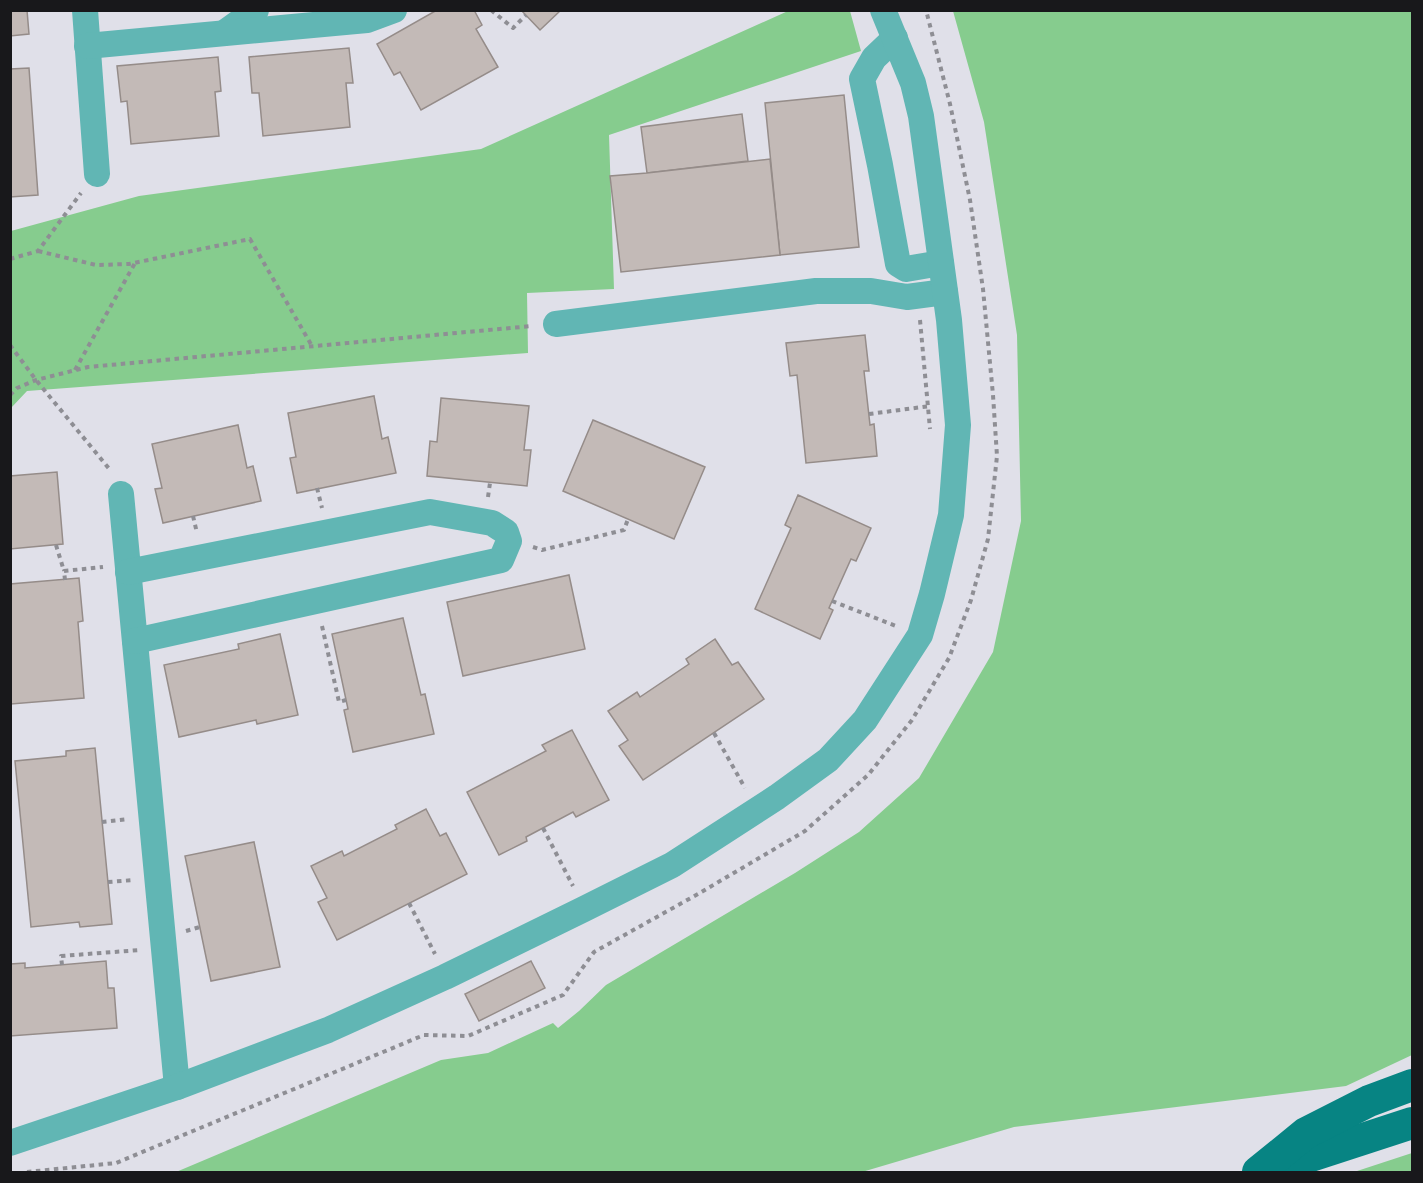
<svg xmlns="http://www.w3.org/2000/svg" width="1423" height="1183" viewBox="0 0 1423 1183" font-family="'Nunito Sans',sans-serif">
<rect width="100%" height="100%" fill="#e0e0e9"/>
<g fill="#86cc8e">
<path d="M 788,11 L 850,11 L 861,51 L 609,135 L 614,289 L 527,293 L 528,353 L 27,391 L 11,408 L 11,231 L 139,196 L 481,149 Z"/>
<path d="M 953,11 L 1412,11 L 1412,1055 L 1346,1086 L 1014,1127 L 862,1172 L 176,1172 L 441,1060 L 488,1053 L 553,1023 L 558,1028 L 579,1011 L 606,985 L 795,873 L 859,832 L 919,778 L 993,652 L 1021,521 L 1017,335 L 984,122 Z"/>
<path d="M 1412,1153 L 1412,1172 L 1354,1172 Z"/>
</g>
<g fill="#c3bab7" stroke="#958c89" stroke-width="1.5">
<path d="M 10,10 L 27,10 L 29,34 L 10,36 Z"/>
<path d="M 437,10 L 474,10 L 482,25 L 476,29 L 498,67 L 421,110 L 400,72 L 394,75 L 377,44 Z"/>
<path d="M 521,10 L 561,10 L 540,30 Z"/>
<path d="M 349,48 L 353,83 L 346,83 L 350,127 L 263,136 L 259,93 L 252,93 L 249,57 Z"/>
<path d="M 218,57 L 221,91 L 215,92 L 219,136 L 131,144 L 127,101 L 121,102 L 117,66 Z"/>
<path d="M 29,68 L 38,195 L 10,197 L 10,69 Z"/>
<path d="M 844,95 L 859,247 L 780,255 L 765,103 Z"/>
<path d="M 742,114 L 748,161 L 647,173 L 641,127 Z"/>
<path d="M 770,159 L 780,255 L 621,272 L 610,176 L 647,173 Z"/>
<path d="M 865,335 L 869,371 L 864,371 L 870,425 L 874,424 L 877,456 L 806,463 L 797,375 L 790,376 L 786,343 Z"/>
<path d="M 374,396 L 382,439 L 388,437 L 396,473 L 297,493 L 290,458 L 296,457 L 288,413 Z"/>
<path d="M 441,398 L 529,406 L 524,450 L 531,450 L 527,486 L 427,476 L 430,441 L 437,442 Z"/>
<path d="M 593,420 L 705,467 L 674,539 L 563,491 Z"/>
<path d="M 238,425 L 247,468 L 253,466 L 261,501 L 163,523 L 155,489 L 162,488 L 152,444 Z"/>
<path d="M 57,472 L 63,544 L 10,549 L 10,476 Z"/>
<path d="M 798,495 L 871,528 L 856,561 L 851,559 L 829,608 L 833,610 L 820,639 L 755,609 L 791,528 L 785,525 Z"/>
<path d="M 569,575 L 585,649 L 463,676 L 447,602 Z"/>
<path d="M 79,578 L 83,621 L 78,622 L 84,698 L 11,704 L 10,584 Z"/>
<path d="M 403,618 L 421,695 L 425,694 L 434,734 L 353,752 L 344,710 L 348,709 L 332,634 Z"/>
<path d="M 280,634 L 298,715 L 257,724 L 256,720 L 179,737 L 164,665 L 239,649 L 238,644 Z"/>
<path d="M 715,639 L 732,665 L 738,662 L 764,699 L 643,780 L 619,746 L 628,740 L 608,711 L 637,692 L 640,697 L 689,664 L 686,659 Z"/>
<path d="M 572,730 L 609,800 L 576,817 L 573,812 L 526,837 L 527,841 L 499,855 L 467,792 L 546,751 L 542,745 Z"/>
<path d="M 95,748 L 112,924 L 80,927 L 79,922 L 31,927 L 15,761 L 66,756 L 66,751 Z"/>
<path d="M 426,809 L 440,836 L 446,833 L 467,874 L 337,940 L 318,902 L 327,898 L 311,866 L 342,851 L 344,856 L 397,829 L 395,825 Z"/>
<path d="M 254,842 L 280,967 L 211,981 L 185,856 Z"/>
<path d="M 106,961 L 108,988 L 114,988 L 117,1028 L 10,1036 L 10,964 L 25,963 L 25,968 Z"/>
<path d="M 531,961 L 545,988 L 479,1021 L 465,994 Z"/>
</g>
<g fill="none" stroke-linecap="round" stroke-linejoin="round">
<g stroke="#8e8e94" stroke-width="4" stroke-dasharray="4.5 4.5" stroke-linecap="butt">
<path d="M 491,10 L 513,28 L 526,15"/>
<path d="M 38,251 L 96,265 L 129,264 L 250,239 L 312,346"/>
<path d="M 10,259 L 38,251 L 81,193"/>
<path d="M 920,320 L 930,429"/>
<path d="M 10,345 L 36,380 L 111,471"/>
<path d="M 75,370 L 135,263"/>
<path d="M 10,395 L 17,388 L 36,380 L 88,367 L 532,326"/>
<path d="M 869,414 L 930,406"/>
<path d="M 317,488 L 322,508"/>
<path d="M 488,497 L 490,483"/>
<path d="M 193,516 L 197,533"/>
<path d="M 56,545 L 64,571"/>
<path d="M 533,547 L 542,550 L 624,530 L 628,519"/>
<path d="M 65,580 L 64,571 L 103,567"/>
<path d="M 832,601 L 896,626"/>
<path d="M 322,626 L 339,702 L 346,700"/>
<path d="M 714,733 L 745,788"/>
<path d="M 102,822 L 128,819"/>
<path d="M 543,828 L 573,886"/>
<path d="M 108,882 L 134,880"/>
<path d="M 409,903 L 435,954"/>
<path d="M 186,931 L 200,927"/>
<path d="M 62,965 L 61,956 L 140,950"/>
<path d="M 27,1172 L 116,1163 L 424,1035 L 468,1036 L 563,995 L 594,952 L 698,894 L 805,831 L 868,775 L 912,720 L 949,658 L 971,600 L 988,539 L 997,456 L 993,395 L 983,289 L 970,200 L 950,104 L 926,10"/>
</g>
<g stroke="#61b6b4" stroke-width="26">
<path d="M 85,10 L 97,174"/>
<path d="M 224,33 L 256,10"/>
<path d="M 895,38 L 874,58 L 862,79 L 880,165 L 898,264 L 906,269 L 941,263"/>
<path d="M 87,46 L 367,20 L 394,10"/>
<path d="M 556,324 L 816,291 L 871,291 L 907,297 L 945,292"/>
<path d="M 121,494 L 177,1087"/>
<path d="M 128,572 L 430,512 L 492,523 L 506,532 L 509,541 L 501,560 L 135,641"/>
<path d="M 10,1143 L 177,1087 L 328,1030 L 445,977 L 584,909 L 672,865 L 777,797 L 828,760 L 865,720 L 920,635 L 932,594 L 951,515 L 958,425 L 949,320 L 921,116 L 913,83 L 883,10"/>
</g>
<g stroke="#078483" stroke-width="32">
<path d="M 1274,1168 L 1412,1123"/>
<path d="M 1258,1172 L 1306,1133 L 1369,1101 L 1412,1085"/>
</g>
</g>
<rect width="1423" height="1183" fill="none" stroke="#18181b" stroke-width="24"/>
</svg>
